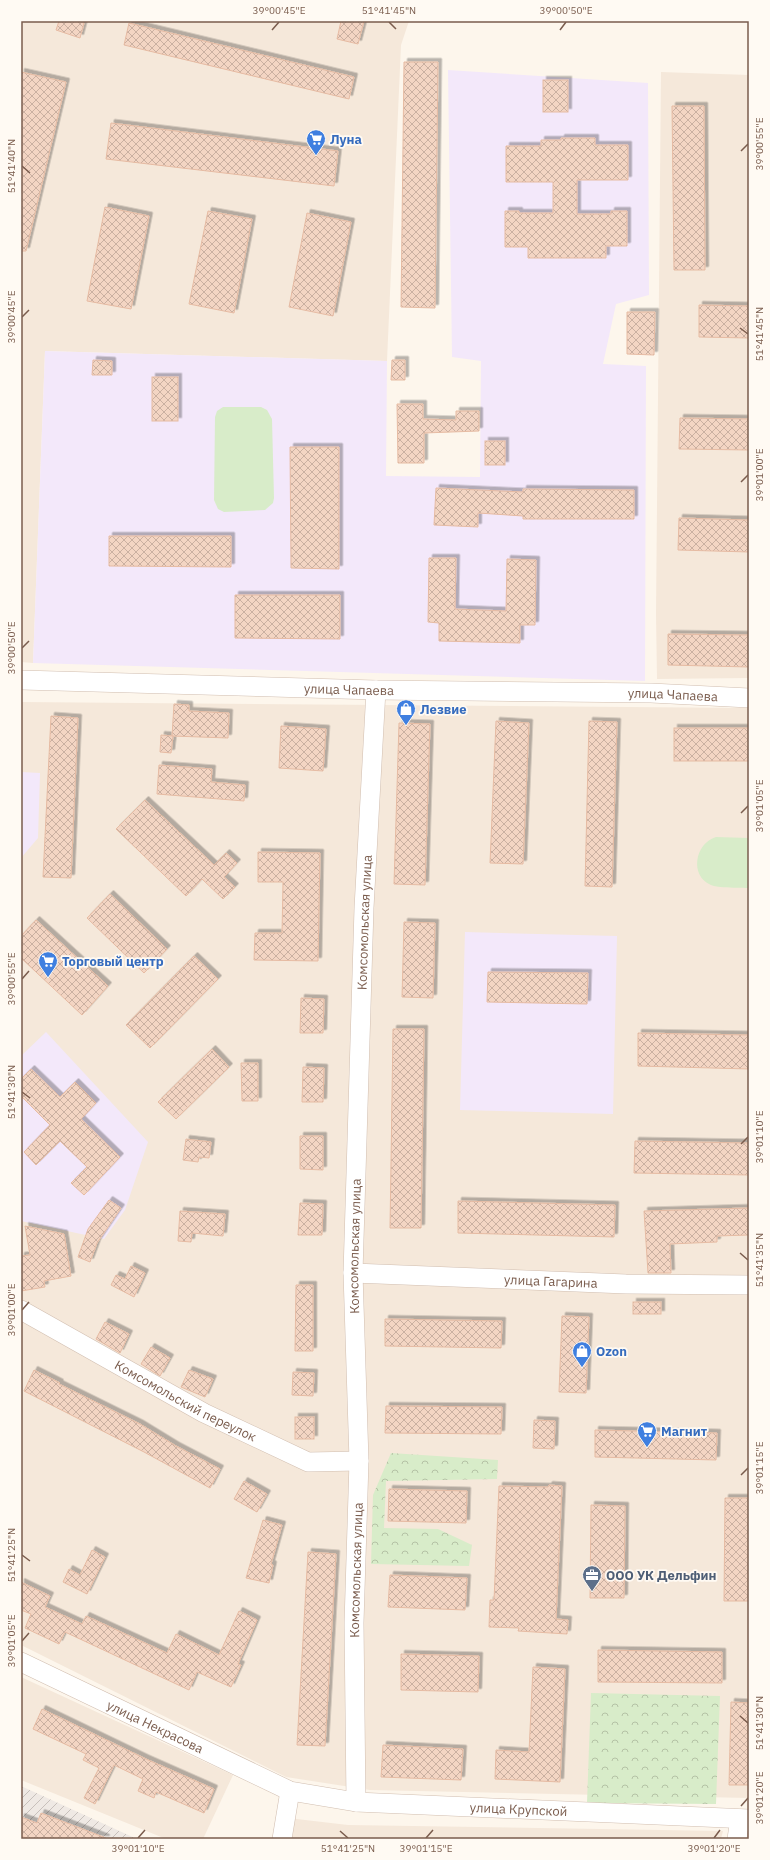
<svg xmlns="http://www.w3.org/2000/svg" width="770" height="1860" viewBox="0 0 770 1860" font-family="'IBM Plex Sans',sans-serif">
<defs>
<pattern id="industrial-furrows" width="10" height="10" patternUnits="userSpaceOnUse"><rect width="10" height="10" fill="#efe9e4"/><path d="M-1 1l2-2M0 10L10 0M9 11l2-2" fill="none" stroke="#c7c0bb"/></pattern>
<pattern id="forest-crowns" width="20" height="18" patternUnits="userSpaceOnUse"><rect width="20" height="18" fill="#d8ecc9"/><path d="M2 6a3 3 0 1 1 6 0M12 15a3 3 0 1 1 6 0" fill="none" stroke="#b4c2a5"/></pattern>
<pattern id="building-cross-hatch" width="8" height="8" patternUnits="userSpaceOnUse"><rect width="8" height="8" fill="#f3d5c3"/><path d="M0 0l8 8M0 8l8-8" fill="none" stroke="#cab0a1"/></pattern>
<filter id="shadow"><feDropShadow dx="3.5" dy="-3.5" stdDeviation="0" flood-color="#0004"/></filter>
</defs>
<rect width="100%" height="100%" fill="#fdf6ec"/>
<g fill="#f5e8da">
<path d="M 21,21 L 409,21 L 401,45 L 387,361 L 45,351 L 33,663 L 21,662 Z"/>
<path d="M 661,72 L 749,75 L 749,678 L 657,679 L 656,614 Z"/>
<path d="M 21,702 L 749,708 L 749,1798 L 370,1790 L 286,1777 L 21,1645 Z"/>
<path d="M 21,1677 L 233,1775 L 203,1839 L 166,1839 L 21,1780 Z"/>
<path d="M 288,1818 L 348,1825 L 723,1831 L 721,1839 L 285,1839 Z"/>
</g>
<path fill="url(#industrial-furrows)" d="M 21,1786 L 137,1839 L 21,1839 Z"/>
<g fill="#f3e8fa">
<path d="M 448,70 L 648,83 L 649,295 L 616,304 L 603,364 L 646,366 L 645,681 L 33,663 L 45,351 L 387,361 L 386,476 L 480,477 L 481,361 L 452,357 Z"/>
<path d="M 21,772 L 40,773 L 38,838 L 21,858 Z"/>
<path d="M 465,932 L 617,936 L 613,1114 L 460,1110 Z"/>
<path d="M 46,1032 L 148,1142 L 125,1210 L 104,1239 L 21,1221 L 21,1056 Z"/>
</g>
<g fill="#d8ecc9">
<path d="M 223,407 L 261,407 L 267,410 L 272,419 L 274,498 L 273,503 L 265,510 L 224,512 L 218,509 L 214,500 L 215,417 L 217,411 Z"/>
<path d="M 716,837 L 749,838 L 749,888 C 738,887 722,889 711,885 C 689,876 695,843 716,837 Z"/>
</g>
<g fill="url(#forest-crowns)">
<path d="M 391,1453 L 498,1460 L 497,1479 L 386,1481 L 384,1528 L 438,1529 L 472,1545 L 469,1566 L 371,1564 L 373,1495 Z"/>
<path d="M 591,1693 L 720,1696 L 716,1804 L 587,1803 Z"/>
</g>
<g fill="url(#building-cross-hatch)" stroke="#e6bba3" filter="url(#shadow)">
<path d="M 59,21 L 77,21 L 84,23 L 80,38 L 56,30 Z"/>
<path d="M 341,21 L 364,21 L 358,44 L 337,39 Z"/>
<path d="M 129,23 L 354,77 L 349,99 L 124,45 Z"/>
<path d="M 404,62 L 438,62 L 435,308 L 401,307 Z"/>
<path d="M 21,72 L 66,82 L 26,251 L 21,251 Z"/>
<rect x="543" y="80" width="25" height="32"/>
<path d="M 672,106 L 704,106 L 705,270 L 674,270 Z"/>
<path d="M 111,123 L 338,151 L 334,186 L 106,159 Z"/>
<path d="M 561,138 L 595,138 L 595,145 L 628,145 L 628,180 L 577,180 L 577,214 L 611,214 L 611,211 L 627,211 L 627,246 L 606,246 L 606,258 L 528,258 L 528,247 L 505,247 L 505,211 L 519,211 L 519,213 L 553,213 L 553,182 L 506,182 L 506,146 L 541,146 L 541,140 L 561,140 Z"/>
<path d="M 105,207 L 149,216 L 131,309 L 87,301 Z"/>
<path d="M 208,211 L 252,219 L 234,313 L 189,304 Z"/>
<path d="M 307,213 L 351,222 L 333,316 L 289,307 Z"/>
<path d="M 699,305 L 749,306 L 749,338 L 699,337 Z"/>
<path d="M 627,312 L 655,312 L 654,355 L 627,354 Z"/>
<path d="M 93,360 L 112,361 L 112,375 L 92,375 Z"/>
<path d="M 392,360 L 405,360 L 405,380 L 391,380 Z"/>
<rect x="152" y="377" width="26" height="44"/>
<path d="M 397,404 L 423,404 L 423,419 L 456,420 L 456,411 L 479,411 L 479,431 L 424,433 L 424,463 L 398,463 Z"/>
<path d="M 680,418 L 749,419 L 749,450 L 679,449 Z"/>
<rect x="485" y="441" width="20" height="24"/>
<path d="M 290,447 L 339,447 L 339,569 L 291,568 Z"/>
<path d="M 436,488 L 523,492 L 523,489 L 634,490 L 634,519 L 523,519 L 523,516 L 478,513 L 478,527 L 434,525 Z"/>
<path d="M 679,518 L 749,520 L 749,552 L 678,550 Z"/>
<path d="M 109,536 L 231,536 L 231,567 L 109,566 Z"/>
<path d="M 429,558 L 456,558 L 455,609 L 506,611 L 507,559 L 536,560 L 535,625 L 520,625 L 520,643 L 439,641 L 439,623 L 428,622 Z"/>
<path d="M 235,595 L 340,595 L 340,639 L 235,638 Z"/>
<path d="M 668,634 L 749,635 L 749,667 L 668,665 Z"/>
<path d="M 174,704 L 189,705 L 189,711 L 229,713 L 228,738 L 172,736 Z"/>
<path d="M 51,716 L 78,718 L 71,878 L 43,877 Z"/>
<path d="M 496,721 L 529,723 L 523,864 L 490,863 Z"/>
<path d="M 589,721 L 617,722 L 612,887 L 585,886 Z"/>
<path d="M 399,723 L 430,724 L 425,885 L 394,884 Z"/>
<path d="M 281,726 L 326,729 L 323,771 L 279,768 Z"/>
<rect x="674" y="728" width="75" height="33"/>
<path d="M 161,735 L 173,736 L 171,753 L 160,752 Z"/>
<path d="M 159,765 L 212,769 L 211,782 L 245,785 L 244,801 L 157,794 Z"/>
<path d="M 145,800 L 214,865 L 226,853 L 237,863 L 224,877 L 235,887 L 223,899 L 202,879 L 186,896 L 116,829 Z"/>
<path d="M 258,852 L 320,853 L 318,961 L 254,960 L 255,933 L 282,933 L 283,882 L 258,882 Z"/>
<path d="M 110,894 L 167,949 L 144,973 L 87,918 Z"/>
<path d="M 36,920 L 108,986 L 82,1015 L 21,958 L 21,936 Z"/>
<path d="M 404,922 L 435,923 L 433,998 L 402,997 Z"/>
<path d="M 194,956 L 218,979 L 150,1048 L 126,1025 Z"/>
<path d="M 488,972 L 588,973 L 587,1004 L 487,1002 Z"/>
<path d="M 301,998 L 324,999 L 323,1033 L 300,1033 Z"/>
<path d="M 393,1029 L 424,1029 L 421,1228 L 390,1228 Z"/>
<path d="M 638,1033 L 749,1035 L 749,1069 L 638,1066 Z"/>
<path d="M 212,1049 L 229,1067 L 176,1119 L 158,1102 Z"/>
<path d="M 241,1063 L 258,1063 L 258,1101 L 242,1101 Z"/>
<path d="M 303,1067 L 324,1068 L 323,1102 L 302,1102 Z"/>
<path d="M 31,1069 L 60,1097 L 75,1082 L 96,1103 L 81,1119 L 120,1157 L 84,1195 L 71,1183 L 87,1167 L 60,1141 L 36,1165 L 24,1152 L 50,1125 L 21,1096 L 21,1079 Z"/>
<path d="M 300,1136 L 323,1136 L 323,1170 L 300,1169 Z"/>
<path d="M 186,1139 L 211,1142 L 209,1158 L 199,1157 L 198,1162 L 183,1160 Z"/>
<path d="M 635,1141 L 749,1143 L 749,1175 L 634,1173 Z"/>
<path d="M 109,1200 L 121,1208 L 97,1243 L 90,1262 L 78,1257 L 88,1229 Z"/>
<path d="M 458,1201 L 615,1205 L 614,1237 L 458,1233 Z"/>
<path d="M 300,1203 L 323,1204 L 322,1235 L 298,1235 Z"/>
<path d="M 749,1208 L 749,1235 L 717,1236 L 717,1242 L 670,1244 L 671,1273 L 648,1273 L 644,1211 Z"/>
<path d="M 180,1211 L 225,1214 L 223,1236 L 192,1233 L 191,1242 L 178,1241 Z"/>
<path d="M 25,1226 L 64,1234 L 71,1276 L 44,1281 L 45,1287 L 21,1291 L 21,1256 L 30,1255 Z"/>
<path d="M 131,1266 L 145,1273 L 134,1297 L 111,1285 L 116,1275 L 125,1279 Z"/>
<path d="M 296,1285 L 313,1285 L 313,1351 L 295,1351 Z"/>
<rect x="633" y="1302" width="28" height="12"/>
<path d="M 562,1316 L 589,1317 L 586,1393 L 559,1392 Z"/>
<path d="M 385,1319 L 502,1321 L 501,1348 L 385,1346 Z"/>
<path d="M 105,1322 L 129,1334 L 120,1353 L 96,1339 Z"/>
<path d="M 151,1347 L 170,1358 L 160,1376 L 141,1364 Z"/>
<path d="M 34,1370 L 60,1383 L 59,1384 L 140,1424 L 176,1446 L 220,1469 L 210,1488 L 144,1452 L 24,1391 Z"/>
<path d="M 189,1370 L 213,1379 L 205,1397 L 181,1387 Z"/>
<path d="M 293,1372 L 314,1373 L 313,1396 L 292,1395 Z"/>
<path d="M 386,1406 L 502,1407 L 501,1434 L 385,1433 Z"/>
<rect x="295" y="1417" width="19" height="22"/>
<path d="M 534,1420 L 555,1421 L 554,1449 L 533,1448 Z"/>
<path d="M 595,1430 L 717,1433 L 716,1460 L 595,1457 Z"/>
<path d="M 244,1481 L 267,1494 L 257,1512 L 234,1499 Z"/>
<path d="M 549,1485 L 562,1486 L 556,1619 L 568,1620 L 567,1634 L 518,1631 L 519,1628 L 489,1627 L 490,1600 L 494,1600 L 499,1486 L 548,1487 Z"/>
<path d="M 389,1489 L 467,1491 L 466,1523 L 388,1521 Z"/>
<path d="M 725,1498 L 749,1498 L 749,1601 L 724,1601 Z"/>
<path d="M 591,1505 L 625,1506 L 624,1598 L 590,1598 Z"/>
<path d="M 263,1520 L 282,1525 L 271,1564 L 273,1565 L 269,1583 L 246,1578 Z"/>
<path d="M 92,1550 L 105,1557 L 87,1594 L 63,1582 L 69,1569 L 80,1575 Z"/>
<path d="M 308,1552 L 336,1554 L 325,1746 L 297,1745 Z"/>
<path d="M 390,1575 L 467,1578 L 465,1610 L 388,1607 Z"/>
<path d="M 21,1582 L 50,1596 L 45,1607 L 82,1624 L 86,1616 L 167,1653 L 176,1634 L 219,1655 L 239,1611 L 257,1620 L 238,1664 L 241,1665 L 231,1687 L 197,1672 L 189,1690 L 65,1632 L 59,1644 L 25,1628 L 31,1614 L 21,1610 Z"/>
<path d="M 598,1650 L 722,1652 L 722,1683 L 598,1682 Z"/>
<path d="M 401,1654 L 479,1656 L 478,1692 L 401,1690 Z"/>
<path d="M 533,1667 L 565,1669 L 560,1782 L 495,1779 L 496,1750 L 529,1752 Z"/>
<path d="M 731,1702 L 749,1703 L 749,1785 L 729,1785 Z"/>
<path d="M 42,1709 L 146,1759 L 214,1789 L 204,1813 L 156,1792 L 154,1798 L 138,1791 L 143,1779 L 114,1765 L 95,1804 L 84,1798 L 99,1768 L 83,1760 L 86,1754 L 33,1729 Z"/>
<path d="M 383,1745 L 463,1749 L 461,1780 L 381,1777 Z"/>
<path d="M 41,1813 L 106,1838 L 106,1839 L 29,1839 L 21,1836 L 21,1817 L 37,1823 Z"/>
</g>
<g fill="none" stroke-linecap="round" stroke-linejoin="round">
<g stroke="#d1beb0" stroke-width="20">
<g id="minor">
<path id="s1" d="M 21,680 L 376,690 L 651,693 L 749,698"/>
<path id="s2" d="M 353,1273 L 626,1284 L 749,1285"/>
<path id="s3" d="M 21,1310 L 204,1413 L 308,1462 L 359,1461"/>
<path id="s4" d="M 21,1662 L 290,1791 L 356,1802 L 749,1819"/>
<path id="s5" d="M 356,1802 L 354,1623 L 359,1461 L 353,1273 L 364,908 L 376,690"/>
<path d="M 282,1839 L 290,1791"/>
<path d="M 737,1839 L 740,1819"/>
</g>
</g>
<use href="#minor" stroke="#fff" stroke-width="19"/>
</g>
<path fill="none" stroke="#7a5c4d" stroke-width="1.5" d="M 389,22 L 396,29M 272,30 L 279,22M 560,30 L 566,22M 741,151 L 748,144M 22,166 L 30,173M 22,317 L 29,310M 740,328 L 748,334M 741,482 L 748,475M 22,648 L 29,641M 741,813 L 748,806M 22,979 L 29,971M 22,1092 L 30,1098M 741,1144 L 748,1137M 740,1253 L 748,1260M 22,1310 L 29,1302M 741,1475 L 748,1468M 22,1555 L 30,1561M 22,1641 L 29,1633M 740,1716 L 748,1723M 741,1806 L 748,1798M 340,1831 L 348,1838M 138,1838 L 145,1830M 426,1838 L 433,1830M 714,1838 L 720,1830"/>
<defs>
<g id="supermarket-pin" transform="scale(1)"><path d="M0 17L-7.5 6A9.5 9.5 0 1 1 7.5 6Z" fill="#3f7fe0" stroke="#fffaf3"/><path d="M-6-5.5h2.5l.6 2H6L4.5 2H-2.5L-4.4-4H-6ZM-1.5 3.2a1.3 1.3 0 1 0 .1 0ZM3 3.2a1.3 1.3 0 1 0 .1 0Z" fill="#fff"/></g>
<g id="shop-pin" transform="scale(1)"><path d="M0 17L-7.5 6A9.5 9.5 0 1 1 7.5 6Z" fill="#3f7fe0" stroke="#fffaf3"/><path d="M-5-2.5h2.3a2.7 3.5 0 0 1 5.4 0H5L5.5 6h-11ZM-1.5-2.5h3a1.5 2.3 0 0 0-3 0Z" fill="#fff"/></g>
<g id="office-pin" transform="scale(1)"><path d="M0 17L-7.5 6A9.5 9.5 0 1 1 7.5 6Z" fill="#5c6f8a" stroke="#fffaf3"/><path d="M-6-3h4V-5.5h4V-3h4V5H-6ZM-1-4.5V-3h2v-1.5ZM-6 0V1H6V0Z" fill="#fff"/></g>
</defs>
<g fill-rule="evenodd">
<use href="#supermarket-pin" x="316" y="139"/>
<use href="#shop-pin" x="406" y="709"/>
<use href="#supermarket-pin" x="48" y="961"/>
<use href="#shop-pin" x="582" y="1351"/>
<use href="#supermarket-pin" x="647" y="1431"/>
<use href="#office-pin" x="592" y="1575"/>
</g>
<g text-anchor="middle" stroke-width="3.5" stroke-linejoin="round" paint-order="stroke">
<g font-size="13" font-weight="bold" fill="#366cbe" stroke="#fffaf3" text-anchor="start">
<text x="330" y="144">Луна</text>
<text x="420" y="714">Лезвие</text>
<text x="62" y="966">Торговый центр</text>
<text x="596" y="1356">Ozon</text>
<text x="661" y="1436">Магнит</text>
</g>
<g font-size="13" fill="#7a5c4d" stroke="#fffaf3">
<text dy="5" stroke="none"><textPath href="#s1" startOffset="328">улица Чапаева</textPath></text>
<text dy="5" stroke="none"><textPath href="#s1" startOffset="652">улица Чапаева</textPath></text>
<text dy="5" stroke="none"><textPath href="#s5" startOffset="880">Комсомольская улица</textPath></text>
<text dy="5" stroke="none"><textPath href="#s5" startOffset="556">Комсомольская улица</textPath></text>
<text dy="5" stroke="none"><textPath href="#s2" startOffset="198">улица Гагарина</textPath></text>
<text dy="5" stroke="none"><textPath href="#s3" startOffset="188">Комсомольский переулок</textPath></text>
<text dy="5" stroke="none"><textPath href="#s5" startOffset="232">Комсомольская улица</textPath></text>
<text dy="5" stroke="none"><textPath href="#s4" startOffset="149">улица Некрасова</textPath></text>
<text dy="5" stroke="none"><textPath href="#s4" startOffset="528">улица Крупской</textPath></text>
</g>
<g font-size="13" font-weight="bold" fill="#4e5e75" stroke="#fffaf3" text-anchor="start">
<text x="606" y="1580">ООО УК Дельфин</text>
</g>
</g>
<rect width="770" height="1860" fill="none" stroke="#fffaf3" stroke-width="44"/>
<rect x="22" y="22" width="726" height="1816" fill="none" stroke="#7a5c4d" stroke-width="1.5"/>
<g font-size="10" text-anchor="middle" fill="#7a5c4d">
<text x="279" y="14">39°00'45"E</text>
<text x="389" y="14">51°41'45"N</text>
<text x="566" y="14">39°00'50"E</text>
<text transform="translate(759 144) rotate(-90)" y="4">39°00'55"E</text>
<text transform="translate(11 166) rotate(-90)" y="4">51°41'40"N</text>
<text transform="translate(11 317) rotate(-90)" y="4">39°00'45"E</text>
<text transform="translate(759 334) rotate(-90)" y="4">51°41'45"N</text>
<text transform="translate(759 475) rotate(-90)" y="4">39°01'00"E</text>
<text transform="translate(11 648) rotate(-90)" y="4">39°00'50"E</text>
<text transform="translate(759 806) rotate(-90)" y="4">39°01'05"E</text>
<text transform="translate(11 979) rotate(-90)" y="4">39°00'55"E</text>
<text transform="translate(11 1092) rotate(-90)" y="4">51°41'30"N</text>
<text transform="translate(759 1137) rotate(-90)" y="4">39°01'10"E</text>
<text transform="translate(759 1260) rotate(-90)" y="4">51°41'35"N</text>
<text transform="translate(11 1310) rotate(-90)" y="4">39°01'00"E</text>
<text transform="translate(759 1468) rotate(-90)" y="4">39°01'15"E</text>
<text transform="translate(11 1555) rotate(-90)" y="4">51°41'25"N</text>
<text transform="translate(11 1641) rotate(-90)" y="4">39°01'05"E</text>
<text transform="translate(759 1723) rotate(-90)" y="4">51°41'30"N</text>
<text transform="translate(759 1798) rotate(-90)" y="4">39°01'20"E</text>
<text x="138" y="1852">39°01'10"E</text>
<text x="348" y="1852">51°41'25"N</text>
<text x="426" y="1852">39°01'15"E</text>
<text x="714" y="1852">39°01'20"E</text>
</g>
</svg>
